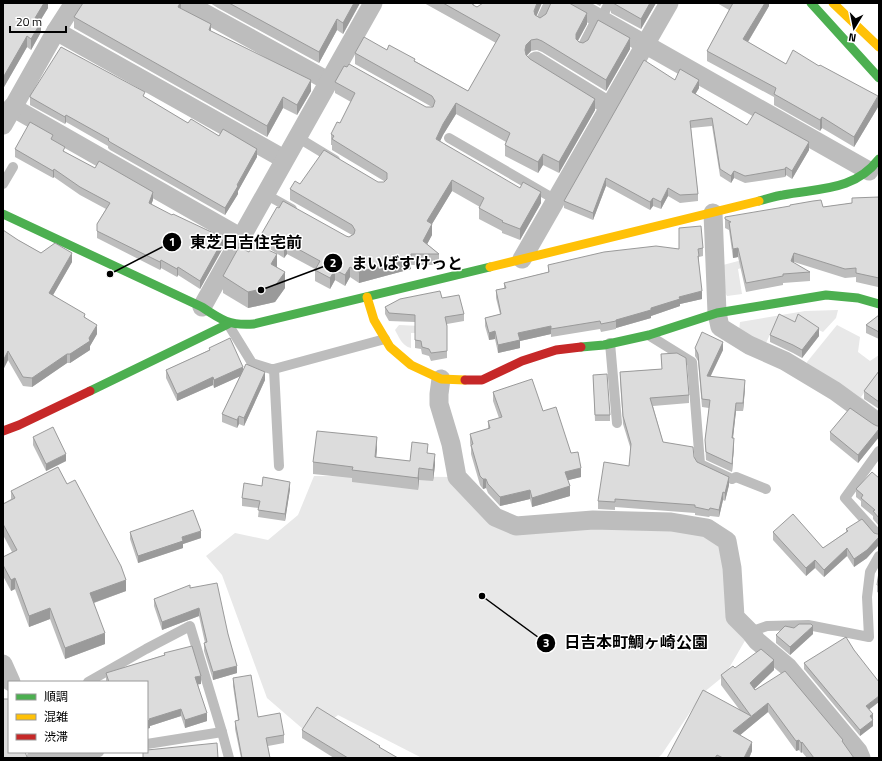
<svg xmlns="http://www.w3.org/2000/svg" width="882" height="761" viewBox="0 0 882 761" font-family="'Titillium Web','Noto Sans JP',sans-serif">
<rect width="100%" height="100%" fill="#fff"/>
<g fill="#e8e8e8">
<path d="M 769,253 L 771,259 L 738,269 L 742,294 L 727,296 L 724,291 L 723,265 Z"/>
<path d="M 838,310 L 836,318 L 823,332 L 797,320 L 794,326 L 776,322 L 766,343 L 739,331 L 740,322 L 805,311 Z"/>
<path d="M 399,325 L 443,327 L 443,332 L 411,333 L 411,348 C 402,346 399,337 395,330 Z"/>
<path d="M 837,325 L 860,337 L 858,352 L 870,361 L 879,355 L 879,372 L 861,397 L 871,406 L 808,371 L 807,362 Z"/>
<path d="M 314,476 L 457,477 L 495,517 L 671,522 L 727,541 L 735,617 L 750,632 L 725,675 L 703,693 L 662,754 L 658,758 L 422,758 L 338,715 L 311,736 L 267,698 L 222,575 L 206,556 L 235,533 L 268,540 L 298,515 Z"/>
</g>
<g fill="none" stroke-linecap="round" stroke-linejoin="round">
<g stroke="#bdbdbd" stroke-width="10">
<path d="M 601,19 L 609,3"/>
<path d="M 540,22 L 549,3"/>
<path d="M 582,47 L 597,18"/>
<path d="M 297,137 L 335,160"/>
<path d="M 449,138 L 556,200"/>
<path d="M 3,184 L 13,167"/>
<path d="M 265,194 L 292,209"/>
<path d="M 228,324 L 252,363 L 271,369 L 274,369 L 385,339"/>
<path d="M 650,336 L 692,362 L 700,464 L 732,479 L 736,477 L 766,489"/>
<path d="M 610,343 L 617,423"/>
<path d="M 274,369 L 279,466"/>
<path d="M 879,451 L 845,498 L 879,536"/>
<path d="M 750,632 L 767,626 L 808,625 L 869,637 L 867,597 L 870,572 L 879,556"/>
<path d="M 88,682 L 146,649 L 190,626 L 222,732 L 229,758"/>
<path d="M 147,744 L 222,732"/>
<path d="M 80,755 L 99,752"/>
</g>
<g stroke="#bdbdbd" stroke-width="19">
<path d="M 186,3 L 328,81"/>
<path d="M 572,3 L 869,171"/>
<path d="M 56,31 L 284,159"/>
<path d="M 536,61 L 609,106"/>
<path d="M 12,107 L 240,237"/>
<path d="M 3,125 L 56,31 L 74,3"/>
<path d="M 713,213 L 717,313 L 720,327 L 749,345 L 785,361 L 835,391 L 879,423"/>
<path d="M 522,259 L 669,3"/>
<path d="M 202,307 L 373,3"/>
<path d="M 441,379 L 439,394 L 439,404 L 451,444 L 457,477 L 495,517 L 516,526 L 593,520 L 671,522 L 707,528 L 727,541 L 732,568 L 735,617 L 750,632 L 757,641 L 788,667 L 858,751 L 861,758"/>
<path d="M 3,664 L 11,682"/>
<path d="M 36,758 L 80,755"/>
</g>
<g stroke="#4caf50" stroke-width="9">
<path d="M 811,3 L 879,78"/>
<path d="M 759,201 C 767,199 775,196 783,195 C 820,188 854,191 879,159"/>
<path d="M 3,214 L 202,307 C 221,320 230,326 254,324 L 490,267"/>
<path d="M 581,347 L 604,345 L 649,335 L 717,313 L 826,295 L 858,298 L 879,304"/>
<path d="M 90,391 L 228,324"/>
</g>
<g stroke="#ffc107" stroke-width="9">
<path d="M 833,3 L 879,47"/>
<path d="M 490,267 L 759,201"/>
<path d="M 367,297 L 374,320 L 390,347 L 411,365 L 441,379 L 465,380"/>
</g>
<g stroke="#c62828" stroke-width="9">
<path d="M 465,380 L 482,380 L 522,361 L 556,350 L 581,347"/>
<path d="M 3,431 L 19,425 L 90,391"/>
</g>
</g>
<g fill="#bdbdbd">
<path d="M 3,3 L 48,3 L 48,8 L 40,21 L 41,32 L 31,50 L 27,47 L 4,87 L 3,86 Z"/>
<path d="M 181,3 L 181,9 L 211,31 L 311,91 L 297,115 L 283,108 L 267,137 L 74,28 L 74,17 Z"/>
<path d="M 210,3 L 360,3 L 343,34 L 337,30 L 319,63 L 218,8 Z"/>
<path d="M 424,3 L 475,3 L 473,6 L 477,7 L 536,16 L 540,18 L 587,24 L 578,41 L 579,42 L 630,49 L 606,91 L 542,52 L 537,50 L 531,51 L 527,56 L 530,59 L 595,110 L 559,173 L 543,165 L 538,173 L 505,156 L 505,145 L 506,142 L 456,114 L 443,135 L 440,141 L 541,203 L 520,240 L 502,233 L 502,231 L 479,219 L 479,208 L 480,207 L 452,191 L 432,224 L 432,235 L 427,244 L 439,254 L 439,265 L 411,265 L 411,269 L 359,283 L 350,277 L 345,286 L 335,280 L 330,289 L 315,281 L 315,269 L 287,254 L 284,258 L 262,244 L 262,233 L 346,236 L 349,237 L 352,235 L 290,200 L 290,189 L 300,184 L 384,182 L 384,181 L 332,150 L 332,145 L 331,145 L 331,134 L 340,123 L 351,102 L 335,93 L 335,82 L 426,107 L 432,107 L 355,64 L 355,53 L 387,50 L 415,61 L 468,91 L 496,43 Z"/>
<path d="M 594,3 L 602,3 L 600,6 Z"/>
<path d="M 611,3 L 656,3 L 641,29 L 611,13 Z"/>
<path d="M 717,3 L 769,3 L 769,6 L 748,42 L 786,64 L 878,107 L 854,147 L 822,128 L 820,131 L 774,105 L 774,97 L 707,61 L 707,51 L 729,10 Z"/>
<path d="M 675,80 L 699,88 L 695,94 L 747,125 L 809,150 L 792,179 L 786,175 L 785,177 L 745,183 L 734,178 L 731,183 L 720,176 L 712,126 L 691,128 L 698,194 L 698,201 L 680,203 L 668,196 L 661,209 L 653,206 L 650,210 L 606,186 L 593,220 L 564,208 L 564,201 Z"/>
<path d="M 30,96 L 145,98 L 188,123 L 219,136 L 257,157 L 238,191 L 238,194 L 225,215 L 110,150 L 108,148 L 108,146 L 66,122 L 65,124 L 30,105 Z"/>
<path d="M 53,140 L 65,152 L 153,200 L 151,204 L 224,246 L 200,289 L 178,275 L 177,277 L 161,268 L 160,270 L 97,238 L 97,224 L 106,209 L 80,195 L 54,177 L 53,178 L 15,157 L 15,149 Z"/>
<path d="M 879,197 L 879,288 L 878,288 L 878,287 L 856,282 L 856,277 L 845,278 L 794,262 L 794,263 L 810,272 L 810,281 L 783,283 L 783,285 L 746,292 L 738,257 L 733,258 L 729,230 L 725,228 L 725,217 L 823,207 L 852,203 Z"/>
<path d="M 18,240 L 41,253 L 72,262 L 53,295 L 85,317 L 97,334 L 90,346 L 90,350 L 70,363 L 67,363 L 32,387 L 23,386 L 8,360 L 3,370 Z"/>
<path d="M 703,248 L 703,256 L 699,257 L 699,264 L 702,299 L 680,304 L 680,306 L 651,316 L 651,318 L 616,328 L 616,329 L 601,332 L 600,329 L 551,337 L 551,334 L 520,341 L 520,348 L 498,353 L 495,339 L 489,340 L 485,326 L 485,318 L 500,314 L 496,298 L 496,290 L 504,289 L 504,283 L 548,272 L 548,265 L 679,249 Z"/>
<path d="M 277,267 L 285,288 L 275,302 L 248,308 L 223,293 L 223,276 Z"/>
<path d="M 442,298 L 464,314 L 464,321 L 447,324 L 447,358 L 431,361 L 429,356 L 422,354 L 421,349 L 415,348 L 415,322 L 389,321 L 385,314 L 385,307 Z"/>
<path d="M 879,315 L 879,339 L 866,333 L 866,325 Z"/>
<path d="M 770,335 L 819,336 L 802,358 L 793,353 L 770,342 Z"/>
<path d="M 209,348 L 243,370 L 265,380 L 244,426 L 239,424 L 237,428 L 222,422 L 222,414 L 240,376 L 214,388 L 213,385 L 177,401 L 166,378 L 166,370 L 209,350 Z"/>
<path d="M 695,348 L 723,350 L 710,376 L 745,388 L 743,411 L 736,411 L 733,438 L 734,446 L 732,472 L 706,460 L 705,440 L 709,408 L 702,407 L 698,361 L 695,356 Z"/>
<path d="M 661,354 L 689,395 L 689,403 L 653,406 L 663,442 L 694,457 L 697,462 L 729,485 L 725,501 L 723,500 L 719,517 L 710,516 L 709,517 L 695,515 L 695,513 L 615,507 L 615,510 L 598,509 L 598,501 L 629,466 L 631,450 L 623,424 L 620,380 L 620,372 L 662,369 Z"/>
<path d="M 879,371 L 879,409 L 864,399 L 864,391 Z"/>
<path d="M 593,375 L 610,415 L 610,421 L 595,421 Z"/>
<path d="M 493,392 L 543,411 L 571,453 L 581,477 L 568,480 L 570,496 L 532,507 L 530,499 L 500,506 L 488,493 L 486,488 L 483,489 L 480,485 L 471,454 L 471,448 L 470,443 L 470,434 L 488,429 L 488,421 L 499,418 L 493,401 Z"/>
<path d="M 879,429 L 879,437 L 858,463 L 830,440 L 830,432 Z"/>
<path d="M 33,437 L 66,461 L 46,471 L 33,445 Z"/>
<path d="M 377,449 L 376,458 L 410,461 L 428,453 L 435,465 L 433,481 L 419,480 L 418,490 L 352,482 L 352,478 L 313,474 L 313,462 Z"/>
<path d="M 879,478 L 879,526 L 873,519 L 873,516 L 861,506 L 861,501 L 856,497 L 856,489 Z"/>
<path d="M 67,484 L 126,591 L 94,603 L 105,644 L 65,659 L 50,619 L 29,627 L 15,589 L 11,591 L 3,576 L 3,557 L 12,552 L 3,535 L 3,504 L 11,499 L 11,491 Z"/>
<path d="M 290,489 L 285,521 L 258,517 L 259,508 L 242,506 L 242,498 Z"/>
<path d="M 846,529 L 867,558 L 854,567 L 847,556 L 824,577 L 815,568 L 806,576 L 773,540 L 773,532 L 823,548 L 846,532 Z"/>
<path d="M 130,532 L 201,538 L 183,544 L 183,548 L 138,563 L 130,539 Z"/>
<path d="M 879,572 L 879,593 L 877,592 L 877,585 Z"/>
<path d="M 190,588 L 228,634 L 237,673 L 213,680 L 204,651 L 204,643 L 205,643 L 199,616 L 162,630 L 154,606 L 154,599 Z"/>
<path d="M 794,628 L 813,634 L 790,655 L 776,643 L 776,635 Z"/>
<path d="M 164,653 L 201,684 L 198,684 L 207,721 L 185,728 L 181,716 L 150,726 L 150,728 L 147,682 L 106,682 L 106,673 L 164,655 Z"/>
<path d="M 804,663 L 869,709 L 873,714 L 873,726 L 860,736 L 804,669 Z"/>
<path d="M 735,668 L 774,670 L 754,689 L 755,690 L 843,742 L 854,758 L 807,758 L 802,752 L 801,753 L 799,750 L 796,751 L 768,712 L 740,735 L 752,751 L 749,758 L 667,758 L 739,709 L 721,685 L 721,675 Z"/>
<path d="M 233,678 L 258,717 L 284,735 L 284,743 L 268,746 L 270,758 L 241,758 L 235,729 L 235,721 L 238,720 L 233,686 Z"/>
<path d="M 302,730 L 380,748 L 398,758 L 334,758 L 302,738 Z"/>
</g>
<g fill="#9a9a9a">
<path d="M 44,3 L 48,3 L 48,8 L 35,29 L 35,18 Z"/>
<path d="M 180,3 L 181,3 L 181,13 L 178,7 Z"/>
<path d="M 354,3 L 360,3 L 343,34 L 343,23 Z"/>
<path d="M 537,3 L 542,3 L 534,22 L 534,11 Z"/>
<path d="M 650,3 L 656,3 L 641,29 L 641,19 Z"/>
<path d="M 765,3 L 769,3 L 769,6 L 743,50 L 743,39 Z"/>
<path d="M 587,13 L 587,24 L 576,44 L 576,34 Z"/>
<path d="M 337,19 L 337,30 L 319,63 L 319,52 Z"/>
<path d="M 41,22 L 41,32 L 31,50 L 31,39 Z"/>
<path d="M 211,24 L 211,35 L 209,30 Z"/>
<path d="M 27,36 L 27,47 L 4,87 L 4,76 Z"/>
<path d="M 630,38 L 630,49 L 606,91 L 606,80 Z"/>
<path d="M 531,40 L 531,51 L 526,56 L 525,50 L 526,45 Z"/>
<path d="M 311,80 L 311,91 L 297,115 L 297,105 Z"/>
<path d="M 699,80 L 699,88 L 692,100 L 692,92 Z"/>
<path d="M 878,96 L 878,107 L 854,147 L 854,137 Z"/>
<path d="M 283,97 L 283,108 L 267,137 L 267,126 Z"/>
<path d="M 595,99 L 595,110 L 559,173 L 559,162 Z"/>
<path d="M 456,103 L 456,114 L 443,135 L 436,150 L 436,139 L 443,124 Z"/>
<path d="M 66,115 L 66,122 L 65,124 L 65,117 Z"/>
<path d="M 822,117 L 822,128 L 820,131 L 820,120 Z"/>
<path d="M 809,142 L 809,150 L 792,179 L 792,171 Z"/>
<path d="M 257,149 L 257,157 L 238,191 L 238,194 L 225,215 L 225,208 Z"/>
<path d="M 543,154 L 543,165 L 538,173 L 538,162 Z"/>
<path d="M 786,167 L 786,175 L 785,177 L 785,169 Z"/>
<path d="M 54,169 L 54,177 L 53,178 L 53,171 Z"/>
<path d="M 734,171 L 734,178 L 731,183 L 731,176 Z"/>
<path d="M 606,178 L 606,186 L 593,220 L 593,213 Z"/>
<path d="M 452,180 L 452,191 L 432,224 L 432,235 L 423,252 L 423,241 L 427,221 Z"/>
<path d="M 668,188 L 668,196 L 661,209 L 661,202 Z"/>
<path d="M 153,192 L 153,200 L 149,211 L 149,203 Z"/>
<path d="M 541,192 L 541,203 L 520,240 L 520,229 Z"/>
<path d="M 653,198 L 653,206 L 650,210 L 650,202 Z"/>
<path d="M 224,238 L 224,246 L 200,289 L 200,281 Z"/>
<path d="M 287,243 L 287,254 L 284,258 L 284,248 Z"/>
<path d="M 738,248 L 738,257 L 733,258 L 733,249 Z"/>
<path d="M 72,253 L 72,262 L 49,302 L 49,293 Z"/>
<path d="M 794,253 L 794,262 L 791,270 L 791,261 Z"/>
<path d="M 277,254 L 277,271 L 271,264 Z"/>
<path d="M 411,258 L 411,269 L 359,283 L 359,272 Z"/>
<path d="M 161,260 L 161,268 L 160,270 L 160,262 Z"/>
<path d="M 178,267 L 178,275 L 177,277 L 177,269 Z"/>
<path d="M 350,267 L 350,277 L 345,286 L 345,275 Z"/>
<path d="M 335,270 L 335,280 L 330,289 L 330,278 Z"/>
<path d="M 285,272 L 285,288 L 275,302 L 248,308 L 248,292 Z"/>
<path d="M 702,291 L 702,299 L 680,304 L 680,306 L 651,316 L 651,318 L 616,328 L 616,320 L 651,308 L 679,297 Z"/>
<path d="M 97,325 L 97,334 L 90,346 L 90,350 L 70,363 L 70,354 L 89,338 Z"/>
<path d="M 551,326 L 551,334 L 520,341 L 520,348 L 498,353 L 498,345 L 518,333 Z"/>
<path d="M 819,328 L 819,336 L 802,358 L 802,350 Z"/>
<path d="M 495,331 L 495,339 L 489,340 L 489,333 Z"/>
<path d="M 723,342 L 723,350 L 707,384 L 707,376 Z"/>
<path d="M 8,351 L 8,360 L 3,370 L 3,361 Z"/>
<path d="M 67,354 L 67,363 L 32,387 L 32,378 Z"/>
<path d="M 243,367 L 243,375 L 214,388 L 214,380 Z"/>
<path d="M 265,372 L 265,380 L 244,426 L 244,418 Z"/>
<path d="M 213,377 L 213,385 L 177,401 L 177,394 Z"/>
<path d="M 745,380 L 745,388 L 743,411 L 743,403 Z"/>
<path d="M 736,403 L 736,411 L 732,446 L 732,438 Z"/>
<path d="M 239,416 L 239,424 L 237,428 L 237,420 Z"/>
<path d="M 879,429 L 879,437 L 858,463 L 858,455 Z"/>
<path d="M 377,437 L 377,449 L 375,469 L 375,457 Z"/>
<path d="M 734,438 L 734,446 L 732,472 L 732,464 Z"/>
<path d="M 66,454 L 66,461 L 46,471 L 46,464 Z"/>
<path d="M 435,454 L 435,465 L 433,481 L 433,470 Z"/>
<path d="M 419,468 L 419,480 L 418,490 L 418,478 Z"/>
<path d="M 581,468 L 581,477 L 565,481 L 565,472 Z"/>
<path d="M 729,477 L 729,485 L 725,501 L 725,493 Z"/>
<path d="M 483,479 L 486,479 L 486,488 L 483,489 Z"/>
<path d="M 290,482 L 290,489 L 285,521 L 285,514 Z"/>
<path d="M 570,486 L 570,496 L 532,507 L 532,498 Z"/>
<path d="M 530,490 L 530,499 L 500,506 L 500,497 Z"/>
<path d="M 723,492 L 723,500 L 719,517 L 719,510 Z"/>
<path d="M 201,531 L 201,538 L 183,544 L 183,548 L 138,563 L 138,556 L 182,537 Z"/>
<path d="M 879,537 L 879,545 L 867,558 L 854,567 L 854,559 Z"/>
<path d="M 847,548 L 847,556 L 824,577 L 824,570 Z"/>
<path d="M 815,560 L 815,568 L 806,576 L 806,568 Z"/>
<path d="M 15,578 L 15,589 L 11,591 L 11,580 Z"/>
<path d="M 126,580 L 126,591 L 90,604 L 90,593 Z"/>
<path d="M 50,608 L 50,619 L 29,627 L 29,616 Z"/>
<path d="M 199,608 L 199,616 L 162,630 L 162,622 Z"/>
<path d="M 813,626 L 813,634 L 790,655 L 790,647 Z"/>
<path d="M 105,633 L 105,644 L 65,659 L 65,648 Z"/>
<path d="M 774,660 L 774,670 L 750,693 L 750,683 Z"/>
<path d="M 237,666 L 237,673 L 213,680 L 213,672 Z"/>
<path d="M 201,676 L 201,684 L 195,685 L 195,677 Z"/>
<path d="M 879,696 L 879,702 L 866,712 L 866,706 Z"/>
<path d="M 768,703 L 768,712 L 733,741 L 733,731 Z"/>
<path d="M 181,709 L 181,716 L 150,726 L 150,728 L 147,729 L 147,721 L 149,719 Z"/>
<path d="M 207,713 L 207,721 L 185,728 L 185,720 Z"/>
<path d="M 873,714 L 873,720 L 870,716 Z"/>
<path d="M 873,720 L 873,726 L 860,736 L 860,730 Z"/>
<path d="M 799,740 L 799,750 L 796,751 L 796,741 Z"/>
<path d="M 752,742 L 752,751 L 749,758 L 744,758 Z"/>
<path d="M 802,742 L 802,752 L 801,753 L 801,743 Z"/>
</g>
<g fill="#dcdcdc" stroke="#9a9a9a">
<path d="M 3,3 L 44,3 L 35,18 L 41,22 L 31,39 L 27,36 L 4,76 L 3,75 Z"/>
<path d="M 83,3 L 180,3 L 178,7 L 211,24 L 209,30 L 311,80 L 297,105 L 283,97 L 267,126 L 74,17 Z"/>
<path d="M 229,3 L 354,3 L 343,23 L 337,19 L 319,52 Z"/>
<path d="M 443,3 L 472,3 L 473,5 L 477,7 L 483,3 L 537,3 L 534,11 L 535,15 L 540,18 L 546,14 L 551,3 L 569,3 L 587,13 L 576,34 L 576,39 L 579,42 L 583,43 L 588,40 L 598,20 L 630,38 L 606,80 L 542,41 L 537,39 L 531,40 L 526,45 L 525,50 L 526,55 L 530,59 L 595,99 L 559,162 L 543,154 L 538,162 L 505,145 L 510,133 L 456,103 L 443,124 L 436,139 L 520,188 L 523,182 L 541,192 L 520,229 L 502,222 L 503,221 L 479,208 L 484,198 L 452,180 L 427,221 L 432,224 L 423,241 L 439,254 L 411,254 L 411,258 L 359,272 L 350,267 L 345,275 L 335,270 L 330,278 L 315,270 L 320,261 L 287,243 L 284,248 L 262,233 L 277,207 L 279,208 L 283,201 L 346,236 L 349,237 L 354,234 L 355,230 L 352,225 L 290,189 L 295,181 L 300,184 L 324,150 L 378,182 L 384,182 L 387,179 L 387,173 L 384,171 L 332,139 L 334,136 L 331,134 L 337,122 L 340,123 L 355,93 L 335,82 L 344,66 L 347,67 L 349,64 L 426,107 L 433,107 L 435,101 L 432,96 L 355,53 L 364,37 L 387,50 L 389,45 L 415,59 L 414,61 L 468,91 L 500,35 Z"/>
<path d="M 613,3 L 650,3 L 641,19 Z"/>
<path d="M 733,3 L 765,3 L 743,39 L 786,64 L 793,50 L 819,66 L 820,65 L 878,96 L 854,137 L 822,117 L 820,120 L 774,94 L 776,88 L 707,51 Z"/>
<path d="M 61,47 L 145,92 L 143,96 L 188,123 L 191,119 L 219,136 L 223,129 L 257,149 L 237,185 L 238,186 L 225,208 L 110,142 L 108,140 L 109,139 L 66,115 L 65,117 L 30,97 L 30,96 Z"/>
<path d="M 644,60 L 675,80 L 680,69 L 699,80 L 692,92 L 747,125 L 755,112 L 809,142 L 792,171 L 786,167 L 785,169 L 745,176 L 734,171 L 731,176 L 720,169 L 712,118 L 690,121 L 698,194 L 680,195 L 668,188 L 661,202 L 653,198 L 650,202 L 606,178 L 593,213 L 564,201 Z"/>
<path d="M 30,122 L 53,135 L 51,139 L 65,147 L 63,151 L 95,168 L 99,161 L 153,192 L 149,203 L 172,215 L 173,214 L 224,238 L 200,281 L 178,267 L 177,269 L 161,260 L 160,262 L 97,231 L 97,224 L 110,203 L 80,187 L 54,169 L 53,171 L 15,149 Z"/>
<path d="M 879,197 L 879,279 L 878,279 L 879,278 L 856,273 L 856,268 L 845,269 L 794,253 L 791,261 L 810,272 L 783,274 L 783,276 L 746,283 L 738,248 L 733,249 L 729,222 L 731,222 L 725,219 L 725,217 L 790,206 L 790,205 L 813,201 L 821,200 L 823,207 L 852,203 L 852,198 Z"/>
<path d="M 701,226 L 703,248 L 698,249 L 699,256 L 698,256 L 702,291 L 679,297 L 680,299 L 651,308 L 651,310 L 616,320 L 616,321 L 601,324 L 600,321 L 551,329 L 551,326 L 518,333 L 520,340 L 498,345 L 495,331 L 489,333 L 485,318 L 501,314 L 496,290 L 506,288 L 504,283 L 549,272 L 548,265 L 604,252 L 656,246 L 679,249 L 679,228 Z"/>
<path d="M 3,230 L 18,240 L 41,253 L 55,243 L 72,253 L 49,293 L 85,314 L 84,317 L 97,325 L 89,338 L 90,341 L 70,354 L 67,354 L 32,378 L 23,377 L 8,351 L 3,361 Z"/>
<path d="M 253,243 L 277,254 L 271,264 L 285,272 L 275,286 L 248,292 L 223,276 L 239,247 L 249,252 Z"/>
<path d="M 440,291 L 442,298 L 459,295 L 464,314 L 445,317 L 447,326 L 447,351 L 431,353 L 429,349 L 422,347 L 421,341 L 415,340 L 415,315 L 389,313 L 385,307 L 400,299 Z"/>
<path d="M 779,314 L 795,322 L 798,314 L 819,328 L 802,350 L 793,345 L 770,335 Z"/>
<path d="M 879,315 L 879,332 L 866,325 Z"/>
<path d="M 702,332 L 723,342 L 707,376 L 745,380 L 743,403 L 736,403 L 732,438 L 734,438 L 732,464 L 706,452 L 705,440 L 710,400 L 702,399 L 698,354 L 695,348 Z"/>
<path d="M 230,338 L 243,367 L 214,380 L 213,377 L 177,394 L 166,370 L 210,350 L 209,348 Z"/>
<path d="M 677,353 L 686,358 L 689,395 L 650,398 L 663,442 L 693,447 L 694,457 L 697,462 L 729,477 L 725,493 L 723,492 L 719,510 L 710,508 L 709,510 L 695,507 L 695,505 L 615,499 L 615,502 L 598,501 L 604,462 L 629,466 L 631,444 L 623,416 L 620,372 L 662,369 L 661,354 Z"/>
<path d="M 246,364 L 265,372 L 244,418 L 239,416 L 237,420 L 222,414 Z"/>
<path d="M 879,371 L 879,402 L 864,391 Z"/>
<path d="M 607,374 L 610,415 L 595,415 L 593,375 Z"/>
<path d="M 532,379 L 543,411 L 556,407 L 571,453 L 578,452 L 581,468 L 565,472 L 570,486 L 532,498 L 530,490 L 500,497 L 488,484 L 486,479 L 483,479 L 480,476 L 471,445 L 473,444 L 470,434 L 490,428 L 488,421 L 502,417 L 493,392 Z"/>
<path d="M 850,408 L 873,424 L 877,426 L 879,426 L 879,429 L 858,455 L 830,432 Z"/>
<path d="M 53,427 L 66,454 L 46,464 L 33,437 Z"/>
<path d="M 317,431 L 377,437 L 375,457 L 410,461 L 412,442 L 428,444 L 427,453 L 435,454 L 433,470 L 419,468 L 418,478 L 352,470 L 353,467 L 313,462 Z"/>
<path d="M 58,467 L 67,484 L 75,480 L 121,566 L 126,580 L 90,593 L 105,633 L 65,648 L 50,608 L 29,616 L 15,578 L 11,580 L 3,565 L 3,557 L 17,550 L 3,524 L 3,504 L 15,498 L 11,491 Z"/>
<path d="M 872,472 L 879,478 L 879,518 L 873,511 L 875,510 L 861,498 L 863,495 L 856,489 Z"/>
<path d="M 263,477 L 290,482 L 285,514 L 258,510 L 260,501 L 242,498 L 244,483 L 262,486 Z"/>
<path d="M 193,510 L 201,531 L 182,537 L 183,541 L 138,556 L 130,532 Z"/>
<path d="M 793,514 L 823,548 L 848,531 L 846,529 L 862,519 L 874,533 L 877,534 L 879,534 L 879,537 L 867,550 L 854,559 L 847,548 L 824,570 L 815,560 L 806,568 L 773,532 Z"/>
<path d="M 879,572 L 879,585 L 877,585 Z"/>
<path d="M 217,583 L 228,634 L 237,666 L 213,672 L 204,643 L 207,642 L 199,608 L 162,622 L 154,599 L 190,585 L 190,588 Z"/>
<path d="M 799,624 L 811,624 L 813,626 L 790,647 L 776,635 L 785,626 L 794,628 Z"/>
<path d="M 846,637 L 854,650 L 879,682 L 879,696 L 866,706 L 873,714 L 870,716 L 873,720 L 860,730 L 804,663 Z"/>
<path d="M 192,646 L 201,676 L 195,677 L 207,713 L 185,720 L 181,709 L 149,719 L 150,720 L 147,721 L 147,682 L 109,682 L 106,673 L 165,655 L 164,653 Z"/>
<path d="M 761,649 L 774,660 L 750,683 L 755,690 L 785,671 L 843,740 L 842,741 L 854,758 L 814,758 L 802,742 L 801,743 L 799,740 L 796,741 L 768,703 L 733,731 L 752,742 L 744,758 L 723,758 L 717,755 L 715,758 L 667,758 L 703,690 L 751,716 L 721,675 L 733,666 L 735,668 Z"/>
<path d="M 251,675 L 258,717 L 280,713 L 284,735 L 266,738 L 270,758 L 242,758 L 235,721 L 239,720 L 233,678 Z"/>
<path d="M 3,699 L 9,699 L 9,752 L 25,752 L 27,757 L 29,758 L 3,758 Z"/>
<path d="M 317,707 L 380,746 L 379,747 L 398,758 L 348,758 L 302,730 Z"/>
<path d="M 217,743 L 218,758 L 143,758 L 143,752 L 147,752 L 147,750 Z"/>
</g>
<path fill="none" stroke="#000" stroke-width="1.5" d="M110 274L172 242M261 290L333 263M482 596L546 643"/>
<g fill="#000" stroke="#fff" stroke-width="1.5">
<circle cx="110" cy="274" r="4"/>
<circle cx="261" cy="290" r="4"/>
<circle cx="482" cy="596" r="4"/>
<circle cx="172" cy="242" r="10"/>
<circle cx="333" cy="263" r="10"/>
<circle cx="546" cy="643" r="10"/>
</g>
<g font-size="12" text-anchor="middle" font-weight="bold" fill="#fff">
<text x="172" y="246">1</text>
<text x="333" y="267">2</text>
<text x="546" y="647">3</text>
</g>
<g font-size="16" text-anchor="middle" font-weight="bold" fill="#000" stroke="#fff" stroke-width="3" stroke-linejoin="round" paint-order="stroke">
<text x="246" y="248">東芝日吉住宅前</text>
<text x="407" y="269">まいばすけっと</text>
<text x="636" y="648">日吉本町鯛ヶ崎公園</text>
</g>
<rect width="882" height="761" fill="none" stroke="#000000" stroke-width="8"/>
<rect x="8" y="681" width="140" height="72" fill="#ffffff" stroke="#999999"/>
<rect x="16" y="694" width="20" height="6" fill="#4caf50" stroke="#999999"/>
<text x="44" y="701" font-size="12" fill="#000000">順調</text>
<rect x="16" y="714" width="20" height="6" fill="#ffc107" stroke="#999999"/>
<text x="44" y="721" font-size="12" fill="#000000">混雑</text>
<rect x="16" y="734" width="20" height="6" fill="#c62828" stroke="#999999"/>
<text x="44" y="741" font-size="12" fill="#000000">渋滞</text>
<g transform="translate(854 28) rotate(190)" stroke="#ffffff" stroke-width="3" paint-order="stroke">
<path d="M0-3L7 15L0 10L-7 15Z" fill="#000000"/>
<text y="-6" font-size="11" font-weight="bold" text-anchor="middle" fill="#000000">N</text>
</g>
<path d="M10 26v6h56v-6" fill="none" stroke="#000000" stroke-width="2"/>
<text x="16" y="26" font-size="12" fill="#000000" stroke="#ffffff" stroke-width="3" paint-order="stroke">20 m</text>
</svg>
